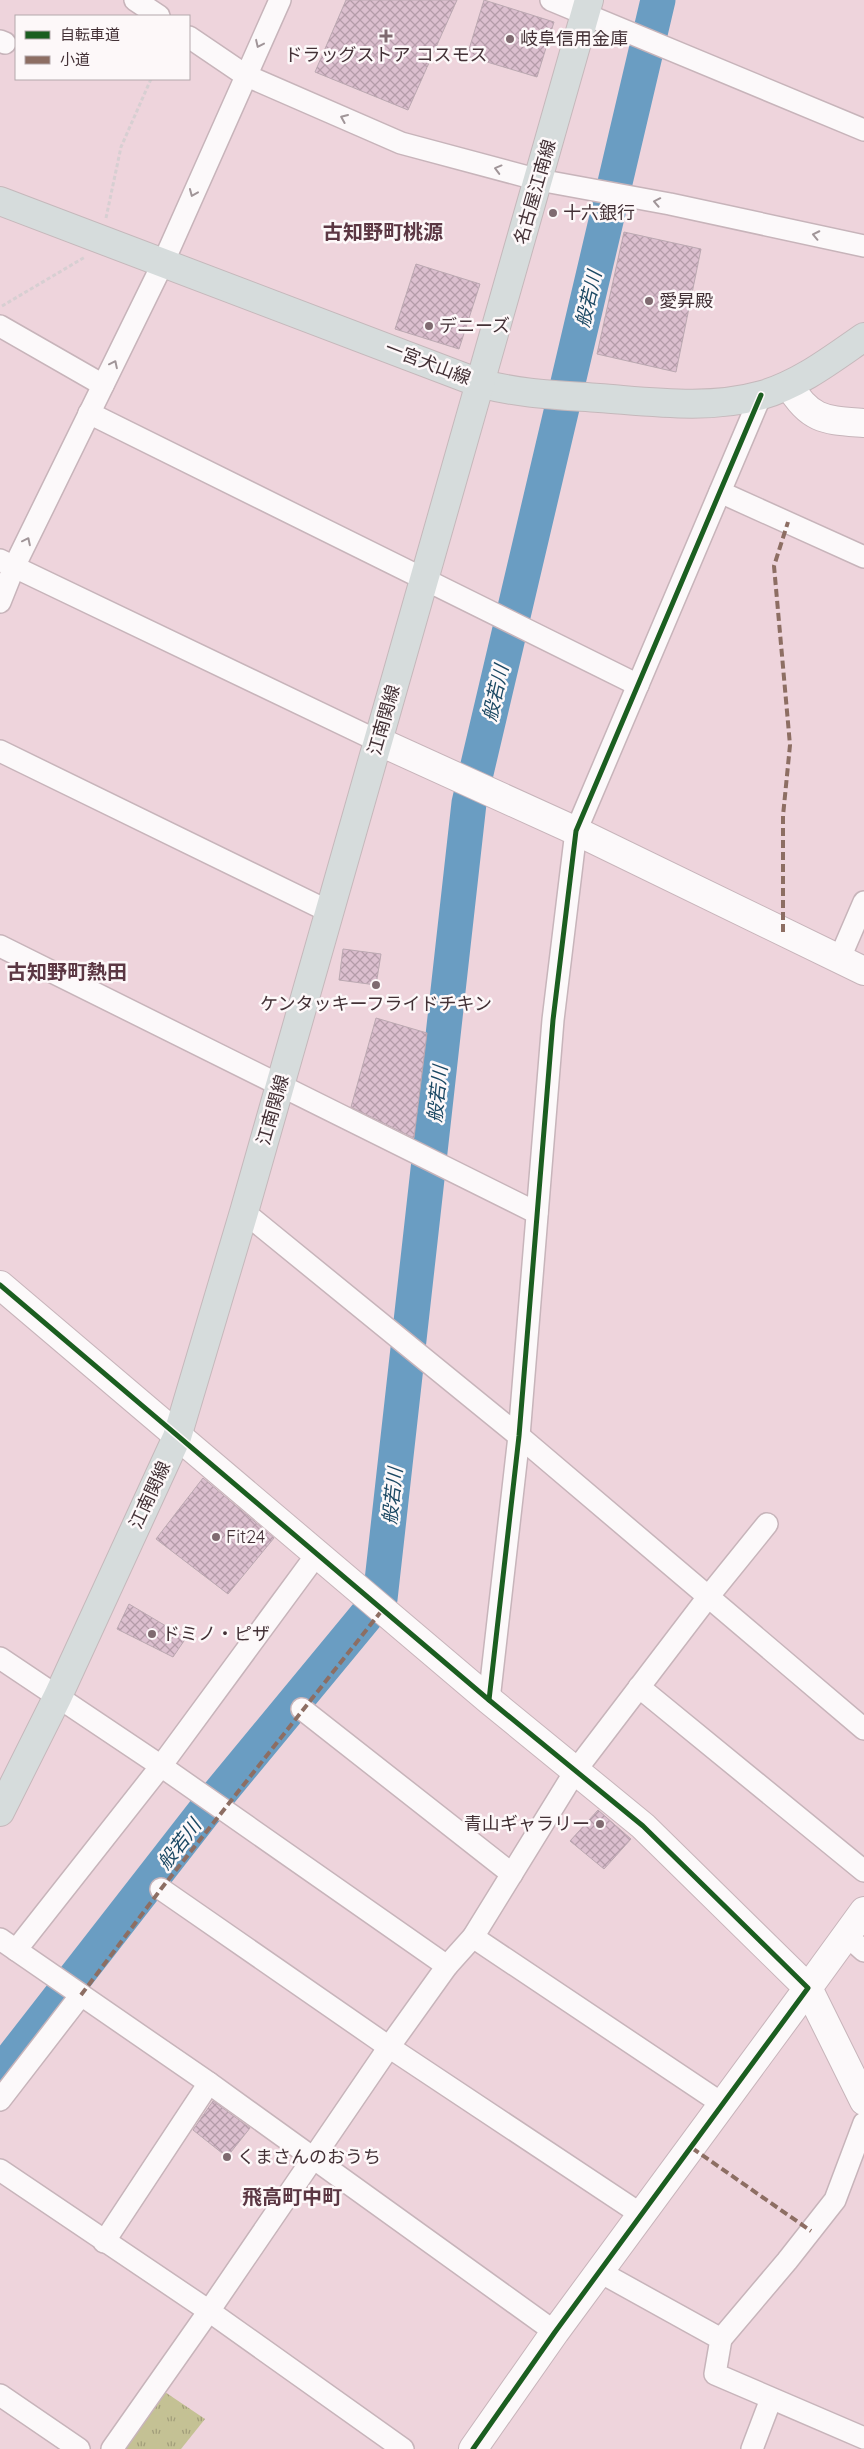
<svg xmlns="http://www.w3.org/2000/svg" width="864" height="2449" viewBox="0 0 864 2449" font-family="Quicksand,'Noto Sans JP',sans-serif">
<defs>
<pattern id="park-tufts" width="24" height="20" patternUnits="userSpaceOnUse" patternTransform="scale(1.25)"><rect width="24" height="20" fill="#c4c194"/><path d="M3 7l-1-3M5 7V3M7 7l1-3M15 17l-1-3M17 17v-4M19 17l1-3" fill="none" stroke="#a19d7a"/></pattern>
<pattern id="building-cross-hatch" width="8" height="8" patternUnits="userSpaceOnUse" patternTransform="scale(1.25)"><rect width="8" height="8" fill="#dcbfcf"/><path d="M0 0l8 8M0 8l8-8" fill="none" stroke="#b49ca9"/></pattern>
</defs>
<rect width="100%" height="100%" fill="#eed4dc"/>
<path fill="url(#park-tufts)" d="M 159,2388 L 205,2419 L 181,2449 L 117,2449 Z"/>
<g fill="none" stroke-linecap="round" stroke-linejoin="round">
<path stroke="#6a9dc2" stroke-width="35" d="M 0,2074 L 204,1812 L 380,1599 L 469,803 L 658,0"/>
</g>
<g fill="url(#building-cross-hatch)" stroke="#bba8b1">
<path d="M 346,0 L 457,0 L 408,110 L 315,72 Z"/>
<path d="M 484,0 L 554,22 L 537,77 L 467,56 Z"/>
<path d="M 624,232 L 701,249 L 676,372 L 597,354 Z"/>
<path d="M 416,264 L 480,284 L 459,349 L 395,329 Z"/>
<path d="M 343,949 L 381,954 L 376,985 L 339,980 Z"/>
<path d="M 376,1018 L 427,1033 L 414,1138 L 351,1107 Z"/>
<path d="M 203,1478 L 274,1538 L 228,1594 L 156,1539 Z"/>
<path d="M 129,1604 L 186,1638 L 173,1657 L 117,1629 Z"/>
<path d="M 598,1810 L 631,1839 L 604,1869 L 570,1841 Z"/>
<path d="M 213,2101 L 250,2128 L 227,2157 L 193,2130 Z"/>
</g>
<g fill="none" stroke-linecap="round" stroke-linejoin="round">
<g stroke="#c7b4ba" stroke-width="24">
<g id="minor">
<path d="M 135,0 L 159,16"/>
<path d="M 551,0 L 864,130"/>
<path d="M 189,37 L 245,75 L 401,143 L 539,180 L 670,204 L 864,246"/>
<path d="M 0,41 L 5,43"/>
<path d="M 0,326 L 103,385"/>
<path d="M 89,413 L 638,685"/>
<path d="M 720,492 L 864,557"/>
<path d="M 0,560 L 378,741"/>
<path d="M 0,602 L 14,567 L 163,263 L 280,0"/>
<path d="M 0,751 L 330,912"/>
<path d="M 0,946 L 537,1213"/>
<path d="M 839,960 L 864,902"/>
<path d="M 244,1212 L 519,1436 L 864,1729"/>
<path d="M 0,1658 L 161,1766 L 447,1966"/>
<path d="M 639,1687 L 864,1871"/>
<path d="M 489,1700 L 519,1436 L 553,1020 L 576,831 L 761,395"/>
<path d="M 302,1709 L 512,1874"/>
<path d="M 161,1889 L 389,2047 L 642,2215"/>
<path d="M 847,1936 L 864,1951"/>
<path d="M 473,1937 L 724,2105"/>
<path d="M 0,1939 L 209,2083 L 555,2332"/>
<path d="M 16,1950 L 161,1766 L 317,1554"/>
<path d="M 0,2100 L 81,1995"/>
<path d="M 0,2170 L 209,2311 L 403,2449"/>
<path d="M 104,2242 L 209,2083"/>
<path d="M 600,2272 L 721,2339 L 715,2374 L 864,2438"/>
<path d="M 721,2339 L 787,2261 L 835,2200 L 864,2123"/>
<path d="M 0,2395 L 79,2449"/>
<path d="M 112,2449 L 209,2311 L 389,2047 L 447,1966 L 473,1937 L 576,1770 L 708,1597 L 767,1524"/>
<path d="M 752,2449 L 771,2399"/>
</g>
</g>
<g stroke="#c7b4ba" stroke-width="30">
<g id="tertiary">
<path d="M 378,741 L 576,831 L 864,971"/>
<path d="M 0,1285 L 489,1700 L 643,1826 L 808,1988 L 555,2332 L 473,2449"/>
</g>
</g>
<g stroke="#c7b4ba" stroke-width="30">
<g id="secondary">
<path d="M 789,385 C 810,421 826,420 864,423"/>
<path d="M 864,1911 L 808,1988 L 864,2101"/>
</g>
</g>
<g stroke="#c5b8bb" stroke-width="30">
<g id="primary">
<path d="M 0,201 L 479,383 C 520,394 557,395 599,398 C 653,402 709,410 762,395 C 800,384 832,359 864,337"/>
<path d="M 0,1812 L 58,1696 L 177,1437 L 244,1212 L 589,0"/>
</g>
</g>
<g stroke="#d7cfd2" stroke-width="3" stroke-dasharray="4 2.5" stroke-linecap="butt">
<path d="M 106,218 L 121,147 L 151,79"/>
<path d="M 2,306 L 85,257"/>
</g>
<use href="#minor" stroke="#fcf9fa" stroke-width="21"/>
<use href="#tertiary" stroke="#fcf9fa" stroke-width="28"/>
<use href="#secondary" stroke="#fcf9fa" stroke-width="28"/>
<use href="#primary" stroke="#d6dcdc" stroke-width="28"/>
<g stroke="#8d6e63" stroke-width="4" stroke-dasharray="8 4" stroke-linecap="butt">
<path d="M 783,932 L 783,816 L 790,745 L 774,566 L 788,522"/>
<path d="M 81,1995 L 161,1889 L 383,1609"/>
<path d="M 692,2148 L 811,2231"/>
</g>
<g stroke="#fdf8f9" stroke-width="8">
<g id="cycleway">
<path d="M 0,1285 L 489,1700 L 643,1826 L 808,1988 L 555,2332 L 473,2449"/>
<path d="M 489,1700 L 519,1436 L 553,1020 L 576,831 L 761,395"/>
</g>
</g>
<use href="#cycleway" stroke="#1b5e20" stroke-width="5"/>
</g>
<defs><path id="oneway-chevron" d="M-2-3.5L2.5 0L-2 3.5" fill="none" stroke-width="1.6" stroke-linecap="round" stroke-linejoin="round" transform="scale(1.25)"/></defs>
<g stroke="#a09598">
<use href="#oneway-chevron" transform="translate(259 44) rotate(115)"/>
<use href="#oneway-chevron" transform="translate(344 118) rotate(-157)"/>
<use href="#oneway-chevron" transform="translate(498 169) rotate(-165)"/>
<use href="#oneway-chevron" transform="translate(193 193) rotate(113)"/>
<use href="#oneway-chevron" transform="translate(657 202) rotate(-169)"/>
<use href="#oneway-chevron" transform="translate(816 235) rotate(-168)"/>
<use href="#oneway-chevron" transform="translate(114 364) rotate(-64)"/>
<use href="#oneway-chevron" transform="translate(27 541) rotate(-64)"/>
</g>
<g fill="#7f6a70" stroke="#fdf8f9" stroke-width="2">
<path d="M383.5 28.5h5v5h5v5h-5v5h-5v-5h-5v-5h5z"/>
<circle cx="510" cy="39" r="5"/>
<circle cx="553" cy="213" r="5"/>
<circle cx="649" cy="301" r="5"/>
<circle cx="429" cy="326" r="5"/>
<circle cx="376" cy="985" r="5"/>
<circle cx="216" cy="1537" r="5"/>
<circle cx="152" cy="1634" r="5"/>
<circle cx="600" cy="1824" r="5"/>
<circle cx="227" cy="2157" r="5"/>
</g>
<g text-anchor="middle" stroke-width="5" stroke-linejoin="round" paint-order="stroke">
<g font-size="18" fill="#433136" stroke="#fdf8f9" text-anchor="start">
<text x="520" y="45">岐阜信用金庫</text>
<text x="386" y="61" text-anchor="middle">ドラッグストア コスモス</text>
<text x="563" y="219">十六銀行</text>
<text x="659" y="307">愛昇殿</text>
<text x="439" y="332">デニーズ</text>
<text x="376" y="1010" text-anchor="middle">ケンタッキーフライドチキン</text>
<text x="226" y="1543">Fit24</text>
<text x="162" y="1640">ドミノ・ピザ</text>
<text x="590" y="1830" text-anchor="end">青山ギャラリー</text>
<text x="237" y="2163">くまさんのおうち</text>
</g>
<g font-size="18" fill="#433136" stroke="#fdf8f9">
<text transform="translate(535 192) rotate(-74)" y="6">名古屋江南線</text>
<text transform="translate(428 363) rotate(21)" y="6">一宮犬山線</text>
<text transform="translate(384 720) rotate(-74)" y="6">江南関線</text>
<text transform="translate(273 1110) rotate(-74)" y="6">江南関線</text>
<text transform="translate(150 1495) rotate(-65)" y="6">江南関線</text>
</g>
<g font-size="19" font-style="italic" fill="#1b4863" stroke="#fdf8f9">
<text transform="translate(588 299) rotate(-77)" y="7">般若川</text>
<text transform="translate(495 693) rotate(-77)" y="7">般若川</text>
<text transform="translate(437 1094) rotate(-84)" y="7">般若川</text>
<text transform="translate(392 1496) rotate(-84)" y="7">般若川</text>
<text transform="translate(179 1844) rotate(-52)" y="7">般若川</text>
</g>
<g font-size="20" font-weight="bold" fill="#5b3743" stroke="#fdf8f9">
<text x="383" y="239">古知野町桃源</text>
<text x="67" y="979">古知野町熱田</text>
<text x="292" y="2204">飛高町中町</text>
</g>
</g>
<rect x="15" y="15" width="175" height="65" fill="#fdf8f9" stroke="#b3a8ab"/>
<rect x="25" y="31" width="25" height="8" fill="#1b5e20" stroke="#b3a8ab"/>
<text x="60" y="40" font-size="15" fill="#433136">自転車道</text>
<rect x="25" y="56" width="25" height="8" fill="#8d6e63" stroke="#b3a8ab"/>
<text x="60" y="65" font-size="15" fill="#433136">小道</text>
</svg>
